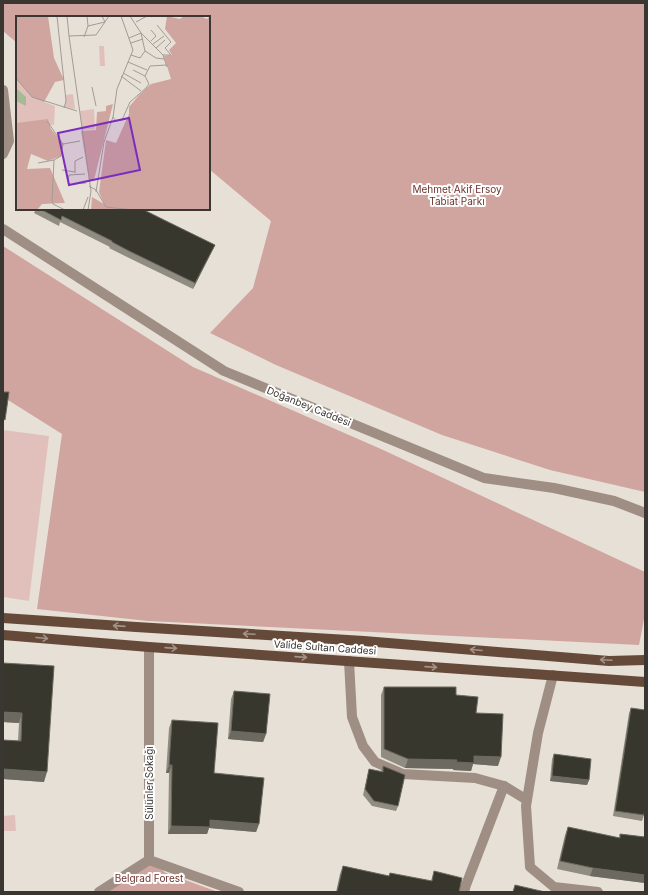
<svg xmlns="http://www.w3.org/2000/svg" width="648" height="895" viewBox="0 0 648 895" font-family="Inter,sans-serif">
<rect width="100%" height="100%" fill="#e7e0d6"/>
<g fill="#e1c0bb">
<path d="M 3,430 L 49,436 L 29,601 L 3,597 Z"/>
<path d="M 15,815 L 16,831 L 3,831 L 3,816 Z"/>
</g>
<g fill="#d1a59f">
<path d="M 3,3 L 645,3 L 645,492 L 550,470 L 442,435 L 276,365 L 210,333 L 253,288 L 271,221 L 209,169 L 209,17 L 17,17 L 17,43 L 3,31 Z"/>
<path d="M 3,246 L 193,367 L 381,449 L 645,572 L 645,614 L 639,645 L 148,621 L 37,609 L 62,434 L 8,400 L 3,400 Z"/>
<path d="M 149,860 L 166,873 L 218,892 L 99,892 Z"/>
</g>
<g fill="none" stroke-linecap="round" stroke-linejoin="round">
<g stroke="#9e8e84" stroke-width="10">
<path d="M 3,90 L 9,141 L 3,154"/>
<path d="M 3,229 L 224,371 L 484,478 L 554,488 L 614,501 L 645,513"/>
<path d="M 349,661 L 352,717 L 363,746 L 375,762 L 403,774 L 475,778 L 504,786 L 527,800"/>
<path d="M 553,675 L 538,733 L 526,806 L 530,867 L 554,887 L 598,892"/>
<path d="M 149,860 L 239,892"/>
<path d="M 99,892 L 149,860 L 149,647"/>
<path d="M 464,892 L 466,885 L 504,786"/>
</g>
<g stroke="#654a39" stroke-width="10">
<path d="M 3,618 L 136,627 L 364,641 L 609,661 L 645,660"/>
<path d="M 3,635 L 149,647 L 645,682"/>
</g>
</g>
<g fill="#908c82">
<path d="M 36,209 L 142,209 L 164,220 L 215,245 L 193,289 L 127,257 L 109,248 L 110,247 L 60,222 L 59,226 L 34,213 Z"/>
<path d="M 54,666 L 44,782 L 3,779 L 3,740 L 18,741 L 19,723 L 3,722 Z"/>
<path d="M 384,687 L 456,695 L 476,713 L 498,766 L 473,764 L 471,771 L 453,770 L 454,769 L 405,768 L 381,757 L 381,695 Z"/>
<path d="M 234,691 L 266,734 L 263,742 L 228,739 L 231,699 Z"/>
<path d="M 631,708 L 644,815 L 642,821 L 613,816 L 629,713 Z"/>
<path d="M 172,720 L 214,773 L 259,824 L 256,832 L 209,828 L 207,834 L 168,834 L 169,773 L 166,773 L 169,728 Z"/>
<path d="M 554,754 L 589,780 L 587,785 L 550,781 L 552,759 Z"/>
<path d="M 383,766 L 398,806 L 396,811 L 372,806 L 363,795 L 368,774 L 369,769 L 381,771 Z"/>
<path d="M 568,827 L 619,838 L 620,834 L 645,837 L 645,883 L 590,876 L 557,869 L 565,835 Z"/>
<path d="M 343,866 L 389,876 L 390,873 L 431,881 L 434,871 L 459,892 L 336,892 L 340,874 Z"/>
</g>
<g fill="#6c6a60">
<path d="M 215,245 L 193,289 L 195,283 Z"/>
<path d="M 3,712 L 22,713 L 19,723 L 3,722 Z"/>
<path d="M 231,731 L 266,734 L 263,742 L 228,739 Z"/>
<path d="M 474,756 L 501,757 L 498,766 L 473,764 L 471,771 L 453,770 L 456,762 Z"/>
<path d="M 408,759 L 457,760 L 454,769 L 405,768 Z"/>
<path d="M 169,765 L 172,765 L 169,773 L 166,773 Z"/>
<path d="M 3,769 L 47,772 L 44,782 L 3,779 Z"/>
<path d="M 552,776 L 589,780 L 587,785 L 550,781 Z"/>
<path d="M 210,820 L 259,824 L 256,832 L 209,828 L 207,834 L 168,834 L 171,826 Z"/>
<path d="M 593,868 L 645,875 L 645,883 L 590,876 Z"/>
</g>
<g fill="#38372e" stroke="#6c6a60">
<path d="M 40,209 L 142,209 L 164,220 L 215,245 L 195,283 L 129,251 L 112,242 L 112,241 L 62,216 L 61,220 Z"/>
<path d="M 3,392 L 9,392 L 5,420 L 3,419 Z"/>
<path d="M 3,663 L 54,666 L 47,772 L 3,769 L 3,740 L 21,741 L 22,713 L 3,712 Z"/>
<path d="M 384,687 L 456,687 L 456,695 L 478,697 L 476,713 L 503,714 L 501,757 L 474,756 L 474,763 L 456,762 L 457,760 L 408,759 L 384,749 Z"/>
<path d="M 234,691 L 270,694 L 266,734 L 231,731 Z"/>
<path d="M 631,708 L 645,710 L 645,806 L 644,815 L 615,811 Z"/>
<path d="M 172,720 L 218,723 L 214,773 L 264,778 L 259,824 L 210,820 L 210,827 L 171,826 L 172,765 L 169,765 Z"/>
<path d="M 554,754 L 591,759 L 589,780 L 552,776 Z"/>
<path d="M 383,766 L 405,775 L 398,806 L 374,801 L 365,789 L 369,769 L 383,772 Z"/>
<path d="M 568,827 L 620,838 L 620,834 L 645,837 L 645,875 L 593,868 L 560,861 Z"/>
<path d="M 343,866 L 389,876 L 390,873 L 432,881 L 434,871 L 462,878 L 459,892 L 337,892 Z"/>
<path d="M 515,885 L 545,892 L 513,892 Z"/>
</g>
<defs><path id="oneway-shaft" d="M-6 0H5M1.5-3L5.5 0L1.5 3" fill="none" stroke-width="1.6" stroke-linecap="round" stroke-linejoin="round"/></defs>
<g stroke="#a39288">
<use href="#oneway-shaft" transform="translate(119 626) rotate(-176)"/>
<use href="#oneway-shaft" transform="translate(249 634) rotate(-177)"/>
<use href="#oneway-shaft" transform="translate(42 638) rotate(5)"/>
<use href="#oneway-shaft" transform="translate(171 648) rotate(4)"/>
<use href="#oneway-shaft" transform="translate(476 650) rotate(-175)"/>
<use href="#oneway-shaft" transform="translate(301 657) rotate(4)"/>
<use href="#oneway-shaft" transform="translate(606 660) rotate(-177)"/>
<use href="#oneway-shaft" transform="translate(431 667) rotate(4)"/>
</g>
<g text-anchor="middle" stroke-width="4" stroke-linejoin="round" paint-order="stroke">
<g font-size="10" fill="#6e342e" stroke="#fff">
<text x="457" y="193">Mehmet Akif Ersoy<tspan x="457" dy="12">Tabiat Parkı</tspan></text>
<text x="149" y="882">Belgrad Forest</text>
</g>
<g font-size="10" fill="#3a3733" stroke="#fff">
<text transform="translate(309 406) rotate(22)" y="4">Doğanbey Caddesi</text>
<text transform="translate(325 647) rotate(4)" y="4">Valide Sultan Caddesi</text>
<text transform="translate(149 783) rotate(-90)" y="4">Sülünler Sokağı</text>
</g>
</g>
<g transform="translate(16 16)">
<rect width="194" height="194" fill="#e7e0d6"/>
<path d="M 83,30 L 88,30 L 89,50 L 84,50 ZM 0,63 L 28,86 L 39,90 L 38,109 L 0,107 ZM 57,78 L 59,92 L 58,93 L 49,91 L 50,79 ZM 78,93 L 79,113 L 66,114 L 64,95 Z" fill="#e1c0bb"/>
<path d="M 0,0 L 32,0 L 38,42 L 48,64 L 39,66 L 28,86 L 16,81 L 0,63 ZM 151,0 L 164,3 L 168,0 L 184,0 L 191,3 L 194,0 L 194,194 L 75,194 L 76,181 L 88,188 L 83,176 L 90,124 L 100,127 L 113,98 L 113,91 L 123,79 L 135,68 L 155,63 L 148,40 L 156,39 L 153,34 L 160,27 L 149,13 ZM 97,88 L 78,164 L 73,164 L 65,115 L 80,114 L 81,96 L 90,95 L 90,90 ZM 32,103 L 35,113 L 47,128 L 45,140 L 32,145 L 15,138 L 11,153 L 34,152 L 49,187 L 26,188 L 21,194 L 4,194 L 0,192 L 0,107 Z" fill="#d1a59f"/>
<path d="M 0,72 L 10,81 L 10,90 L 0,85 Z" fill="#a7ba96"/>
<path fill="none" stroke="#a29c95" stroke-width="1" d="M 41,0 L 50,85 L 48,92M 51,0 L 53,20M 114,0 L 125,17 L 147,39 L 151,51M 120,6 L 131,0M 141,9 L 155,26 L 149,32 L 155,39 L 147,39M 72,10 L 89,6 L 86,0M 53,20 L 75,175 L 72,194M 53,20 L 80,19 L 93,0M 68,21 L 72,10 L 71,0M 113,22 L 125,17 L 129,35 L 140,42 L 148,43M 135,25 L 140,20 L 135,14M 115,27 L 127,23M 137,28 L 148,20M 140,32 L 149,24M 115,39 L 124,42 L 129,35M 112,46 L 131,54M 117,54 L 129,60M 107,57 L 125,67M 105,60 L 125,75M 0,62 L 16,81 L 61,95M 76,71 L 80,90M 97,101 L 100,105 L 106,104 L 114,86 L 130,72 L 133,68 L 129,60 L 134,50 L 150,49M 31,105 L 47,128 L 64,125M 47,128 L 45,140 L 38,144 L 36,184 L 37,188 L 49,194M 22,147 L 38,144M 46,154 L 59,156M 59,157 L 59,145 L 67,141M 52,165 L 53,159 L 69,158M 58,168 L 70,167M 73,170 L 80,174 L 90,191 L 118,194M 80,176 L 88,126 L 97,101 L 101,73 L 117,34 L 105,0M 67,194 L 72,181"/>
<path fill="#7b2cbf" fill-opacity="0.15" stroke="#7b2cbf" stroke-width="2" d="M 113,102 L 124,154 L 53,169 L 42,117 Z"/>
<rect width="194" height="194" fill="none" stroke="#3a3733" stroke-width="2"/>
</g>
<rect width="648" height="895" fill="none" stroke="#3a3733" stroke-width="8"/>
</svg>
